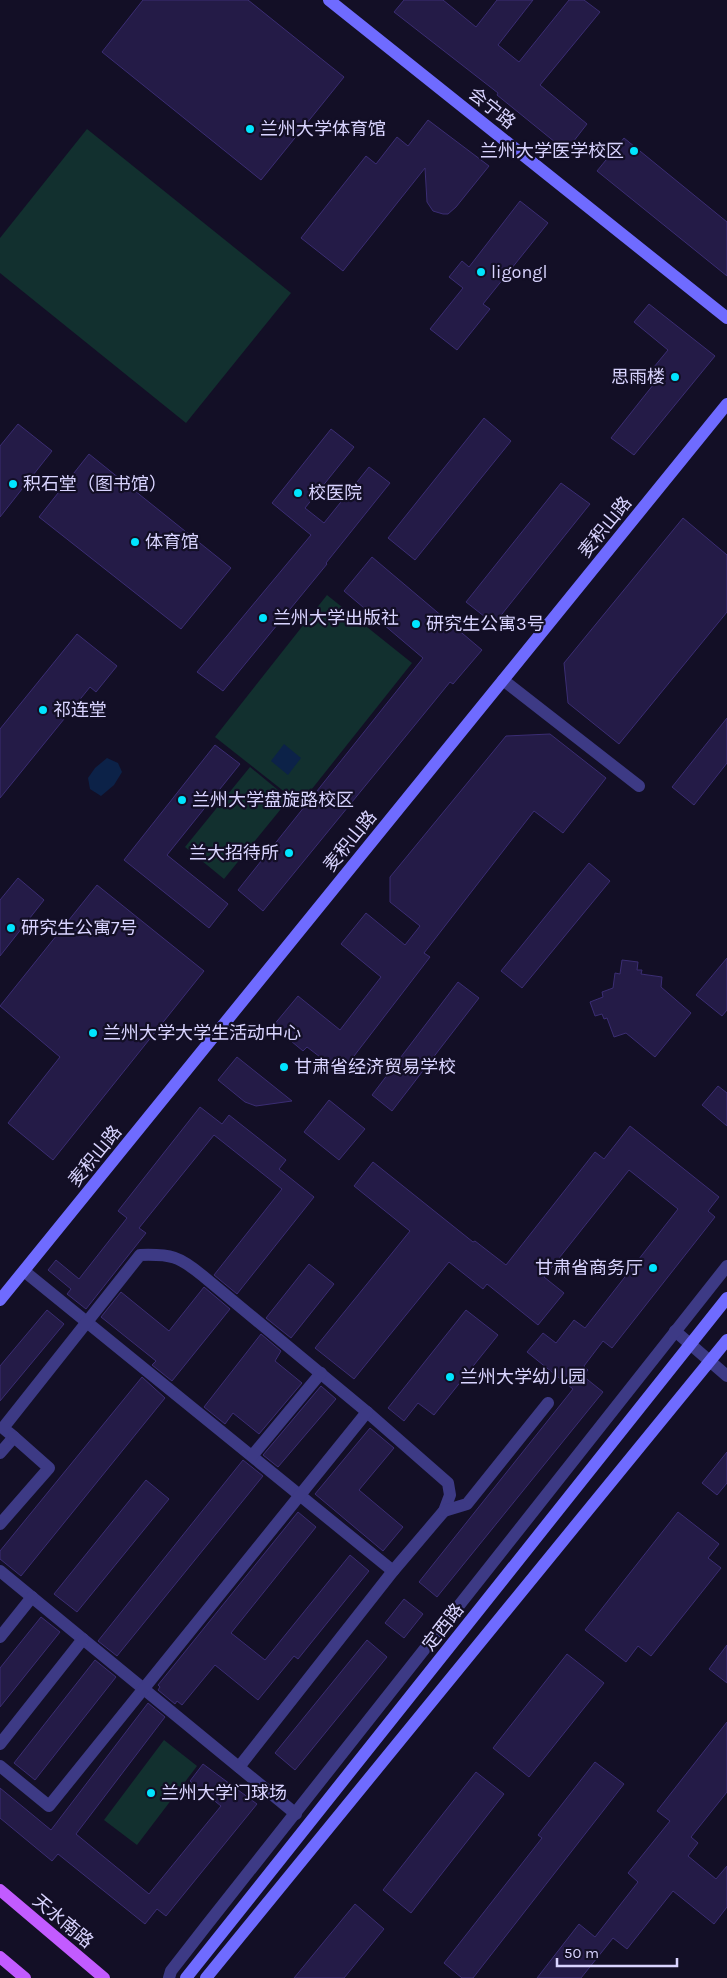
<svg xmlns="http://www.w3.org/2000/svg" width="727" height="1978" viewBox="0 0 727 1978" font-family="Karla,'Noto Sans SC',sans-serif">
<rect width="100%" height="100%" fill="#130f26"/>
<g fill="#12302f">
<path d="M 87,129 L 291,293 L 186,423 L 0,273 L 0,238 Z"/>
<path d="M 327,595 L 412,663 L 300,804 L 215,737 Z"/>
<path d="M 250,767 L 289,799 L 224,879 L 185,847 Z"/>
<path d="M 164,1740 L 197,1766 L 137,1845 L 104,1820 Z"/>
</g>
<g fill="#0c2248">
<path d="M 284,744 L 301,758 L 288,775 L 271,761 Z"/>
<path d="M 107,758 L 118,763 L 122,772 L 114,785 L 101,796 L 90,789 L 88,778 L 95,768 Z"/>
</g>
<g fill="#241b47" stroke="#3b2d73">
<path d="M 143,0 L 248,0 L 344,77 L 261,180 L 102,52 Z"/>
<path d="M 404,0 L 443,0 L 476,27 L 497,0 L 533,0 L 498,45 L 519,62 L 569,0 L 584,0 L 600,12 L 540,85 L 587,124 L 566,151 L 497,95 L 498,93 L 394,12 Z"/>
<path d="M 428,120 L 489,166 L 456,207 L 448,214 L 443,214 L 433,211 L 427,202 L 425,168 L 343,271 L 301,238 L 366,156 L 376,164 L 397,137 L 408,146 Z"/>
<path d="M 624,138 L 727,222 L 727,276 L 597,171 Z"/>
<path d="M 520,201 L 548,223 L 483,304 L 490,309 L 457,350 L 430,329 L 463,288 L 449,277 L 462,261 L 469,267 Z"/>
<path d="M 649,304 L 715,356 L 634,455 L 611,438 L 657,380 L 649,373 L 668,350 L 634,322 Z"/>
<path d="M 484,418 L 511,441 L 415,560 L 388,538 Z"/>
<path d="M 18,424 L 52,451 L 0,517 L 0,446 Z"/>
<path d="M 331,429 L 354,447 L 305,508 L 324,523 L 369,467 L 390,483 L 326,563 L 327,564 L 223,691 L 197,672 L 311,535 L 272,503 Z"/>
<path d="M 89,454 L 231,568 L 181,629 L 39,517 Z"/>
<path d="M 561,483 L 590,504 L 494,624 L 466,602 Z"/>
<path d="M 683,518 L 727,555 L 727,612 L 619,744 L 568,703 L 564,663 Z"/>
<path d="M 372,557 L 482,650 L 453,684 L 450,682 L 263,911 L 238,890 L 423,658 L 344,591 Z"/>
<path d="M 77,634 L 117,666 L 96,692 L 90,687 L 0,798 L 0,729 Z"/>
<path d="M 727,718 L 727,763 L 694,805 L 672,787 Z"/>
<path d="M 550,734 L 606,778 L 563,833 L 534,811 L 424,953 L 430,957 L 341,1073 L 307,1047 L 303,1051 L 273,1026 L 298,996 L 340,1030 L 381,977 L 341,944 L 366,913 L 405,945 L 420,926 L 390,902 L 390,877 L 506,736 Z"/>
<path d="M 215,745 L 240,764 L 167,855 L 228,904 L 209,928 L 124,860 Z"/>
<path d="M 589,863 L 610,881 L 522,988 L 501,971 Z"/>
<path d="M 18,878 L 44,900 L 0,956 L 0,900 Z"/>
<path d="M 97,885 L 204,971 L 53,1160 L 8,1123 L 60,1057 L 0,1006 Z"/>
<path d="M 727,958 L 727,1010 L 722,1016 L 696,995 Z"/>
<path d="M 622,960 L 638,962 L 637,970 L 642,970 L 641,974 L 662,977 L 661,987 L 691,1013 L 655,1057 L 626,1033 L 614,1037 L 607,1018 L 604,1019 L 602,1014 L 595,1016 L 590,1002 L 603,997 L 602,992 L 613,988 L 615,973 L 620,974 Z"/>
<path d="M 458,982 L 479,998 L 392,1111 L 372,1095 Z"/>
<path d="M 237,1057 L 292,1101 L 256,1106 L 245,1102 L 218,1080 Z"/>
<path d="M 718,1086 L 727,1093 L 727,1126 L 702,1105 Z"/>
<path d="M 329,1100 L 365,1129 L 339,1160 L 304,1132 Z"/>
<path d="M 200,1107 L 222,1124 L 229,1115 L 286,1160 L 279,1169 L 314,1197 L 237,1294 L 214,1275 L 282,1189 L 214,1135 L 139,1228 L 146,1233 L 86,1309 L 67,1294 L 71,1289 L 48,1270 L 56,1260 L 79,1279 L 127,1218 L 118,1211 Z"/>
<path d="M 630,1126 L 719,1197 L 708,1211 L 715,1217 L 612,1348 L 603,1341 L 584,1366 L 588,1370 L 583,1376 L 603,1392 L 437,1597 L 419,1582 L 573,1389 L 527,1352 L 543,1333 L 556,1343 L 574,1320 L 585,1328 L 678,1209 L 629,1170 L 544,1277 L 564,1293 L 538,1325 L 487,1284 L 483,1289 L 449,1262 L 354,1379 L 315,1348 L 410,1231 L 354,1186 L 373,1162 L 473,1242 L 475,1241 L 506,1265 L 595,1152 L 604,1159 Z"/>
<path d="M 309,1264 L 334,1284 L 291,1338 L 266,1318 Z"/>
<path d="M 204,1287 L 230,1309 L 172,1381 L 152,1365 L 156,1361 L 101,1317 L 121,1292 L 169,1331 Z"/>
<path d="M 47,1310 L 64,1324 L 0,1401 L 0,1366 Z"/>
<path d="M 466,1310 L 498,1335 L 434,1415 L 418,1403 L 404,1421 L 388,1408 Z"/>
<path d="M 261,1334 L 281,1351 L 275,1361 L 302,1383 L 259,1434 L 233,1413 L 225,1424 L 204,1407 Z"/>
<path d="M 142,1377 L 165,1398 L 21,1576 L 0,1559 L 0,1551 Z"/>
<path d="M 321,1386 L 336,1399 L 278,1467 L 263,1455 Z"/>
<path d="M 370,1428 L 394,1448 L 359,1490 L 403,1527 L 383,1551 L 315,1494 Z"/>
<path d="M 727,1452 L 727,1483 L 717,1495 L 702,1483 Z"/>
<path d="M 243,1460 L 263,1476 L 117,1656 L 98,1641 Z"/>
<path d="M 146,1480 L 169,1499 L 77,1612 L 54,1594 Z"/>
<path d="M 298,1512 L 316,1527 L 231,1633 L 265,1660 L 350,1555 L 369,1571 L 298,1659 L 294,1656 L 258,1700 L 215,1665 L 182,1705 L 177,1701 L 175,1704 L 158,1690 L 160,1687 L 158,1685 Z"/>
<path d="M 678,1512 L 719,1544 L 708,1558 L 721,1568 L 651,1656 L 638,1646 L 626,1662 L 585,1630 Z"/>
<path d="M 404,1599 L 423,1614 L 404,1638 L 385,1623 Z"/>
<path d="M 41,1617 L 60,1632 L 0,1707 L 0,1668 Z"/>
<path d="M 367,1640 L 387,1657 L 295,1770 L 275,1753 Z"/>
<path d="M 727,1645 L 727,1683 L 709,1669 Z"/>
<path d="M 567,1654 L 604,1683 L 529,1777 L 493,1748 Z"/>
<path d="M 95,1660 L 116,1677 L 35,1780 L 14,1763 Z"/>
<path d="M 148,1703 L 165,1717 L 76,1834 L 149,1894 L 221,1806 L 190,1781 L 203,1764 L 257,1804 L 166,1916 L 157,1909 L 145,1924 L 58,1854 L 52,1861 L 0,1818 L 0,1788 L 51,1830 Z"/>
<path d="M 727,1722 L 727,1792 L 691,1837 L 698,1843 L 688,1856 L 716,1879 L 727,1866 L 727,1907 L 714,1924 L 673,1891 L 627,1949 L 613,1938 L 581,1978 L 537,1978 L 579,1924 L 595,1937 L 638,1882 L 628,1873 L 670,1821 L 657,1811 Z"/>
<path d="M 595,1762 L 624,1784 L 473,1978 L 462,1978 L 444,1963 L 542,1838 L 538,1835 Z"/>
<path d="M 476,1772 L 504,1794 L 411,1913 L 383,1890 Z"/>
<path d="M 355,1904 L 384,1929 L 344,1978 L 294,1978 Z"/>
</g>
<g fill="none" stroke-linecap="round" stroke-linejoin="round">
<g stroke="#3d3a85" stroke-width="12">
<path d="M 503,680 L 639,786"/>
<path d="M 24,1271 L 393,1571"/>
<path d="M 675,1331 L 727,1376"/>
<path d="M 0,1453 L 14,1437 L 3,1428 L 140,1255 C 171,1254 179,1256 203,1276 L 367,1412 L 448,1483 L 450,1495 L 444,1511 L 393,1571 L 239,1767"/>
<path d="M 252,1456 L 321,1373"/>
<path d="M 444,1511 L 467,1504 L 548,1403"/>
<path d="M 0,1524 L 49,1468 L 14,1437"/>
<path d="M 0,1571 L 296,1814"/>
<path d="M 0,1637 L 32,1597"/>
<path d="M 0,1744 L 83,1639"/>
<path d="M 0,1766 L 49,1806 L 367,1412"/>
<path d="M 169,1978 L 171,1971 L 206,1926 L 727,1266"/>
</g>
<g stroke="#6f6bff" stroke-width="12">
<path d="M 329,0 L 727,318"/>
<path d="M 0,1300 L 727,404"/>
<path d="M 186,1978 L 727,1298"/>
<path d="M 206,1978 L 727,1340"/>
</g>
<g stroke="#c25bff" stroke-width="12">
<path d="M 0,1890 L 104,1978"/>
<path d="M 0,1957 L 25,1978"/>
</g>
</g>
<g fill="#00e5ff" stroke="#130f26" stroke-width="2">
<circle cx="250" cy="129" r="5"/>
<circle cx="634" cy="151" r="5"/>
<circle cx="481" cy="272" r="5"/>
<circle cx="675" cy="377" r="5"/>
<circle cx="13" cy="484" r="5"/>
<circle cx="298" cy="493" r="5"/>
<circle cx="135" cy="542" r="5"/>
<circle cx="263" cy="618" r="5"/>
<circle cx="416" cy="624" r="5"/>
<circle cx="43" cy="710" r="5"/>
<circle cx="182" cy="800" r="5"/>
<circle cx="289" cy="853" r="5"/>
<circle cx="11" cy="928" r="5"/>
<circle cx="93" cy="1033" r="5"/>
<circle cx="284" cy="1067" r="5"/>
<circle cx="653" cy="1268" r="5"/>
<circle cx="450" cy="1377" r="5"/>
<circle cx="151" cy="1793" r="5"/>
</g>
<g text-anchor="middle" stroke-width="4.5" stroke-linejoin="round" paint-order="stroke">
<g font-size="18" fill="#d9d4ff" stroke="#130f26">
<text transform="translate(492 108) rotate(39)" y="6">会宁路</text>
<text transform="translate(605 527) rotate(-51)" y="6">麦积山路</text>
<text transform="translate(350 841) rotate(-51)" y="6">麦积山路</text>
<text transform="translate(95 1156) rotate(-51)" y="6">麦积山路</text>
<text transform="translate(443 1627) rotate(-52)" y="6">定西路</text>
<text transform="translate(63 1921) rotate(40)" y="6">天水南路</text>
</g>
<g font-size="18" fill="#d9d4ff" stroke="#130f26" text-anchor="start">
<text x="260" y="135">兰州大学体育馆</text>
<text x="624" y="157" text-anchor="end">兰州大学医学校区</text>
<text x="491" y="278">ligongl</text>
<text x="665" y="383" text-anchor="end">思雨楼</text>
<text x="23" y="490">积石堂（图书馆）</text>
<text x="308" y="499">校医院</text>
<text x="145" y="548">体育馆</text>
<text x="273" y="624">兰州大学出版社</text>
<text x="426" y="630">研究生公寓3号</text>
<text x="53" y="716">祁连堂</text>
<text x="192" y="806">兰州大学盘旋路校区</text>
<text x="279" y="859" text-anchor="end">兰大招待所</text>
<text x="21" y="934">研究生公寓7号</text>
<text x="103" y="1039">兰州大学大学生活动中心</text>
<text x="294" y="1073">甘肃省经济贸易学校</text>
<text x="643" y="1274" text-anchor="end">甘肃省商务厅</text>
<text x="460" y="1383">兰州大学幼儿园</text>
<text x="161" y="1799">兰州大学门球场</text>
</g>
</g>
<path d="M557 1958v8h120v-8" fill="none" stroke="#d9d4ff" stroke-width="2.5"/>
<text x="564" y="1958" font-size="15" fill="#d9d4ff" stroke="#130f26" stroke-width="4" paint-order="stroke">50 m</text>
</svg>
